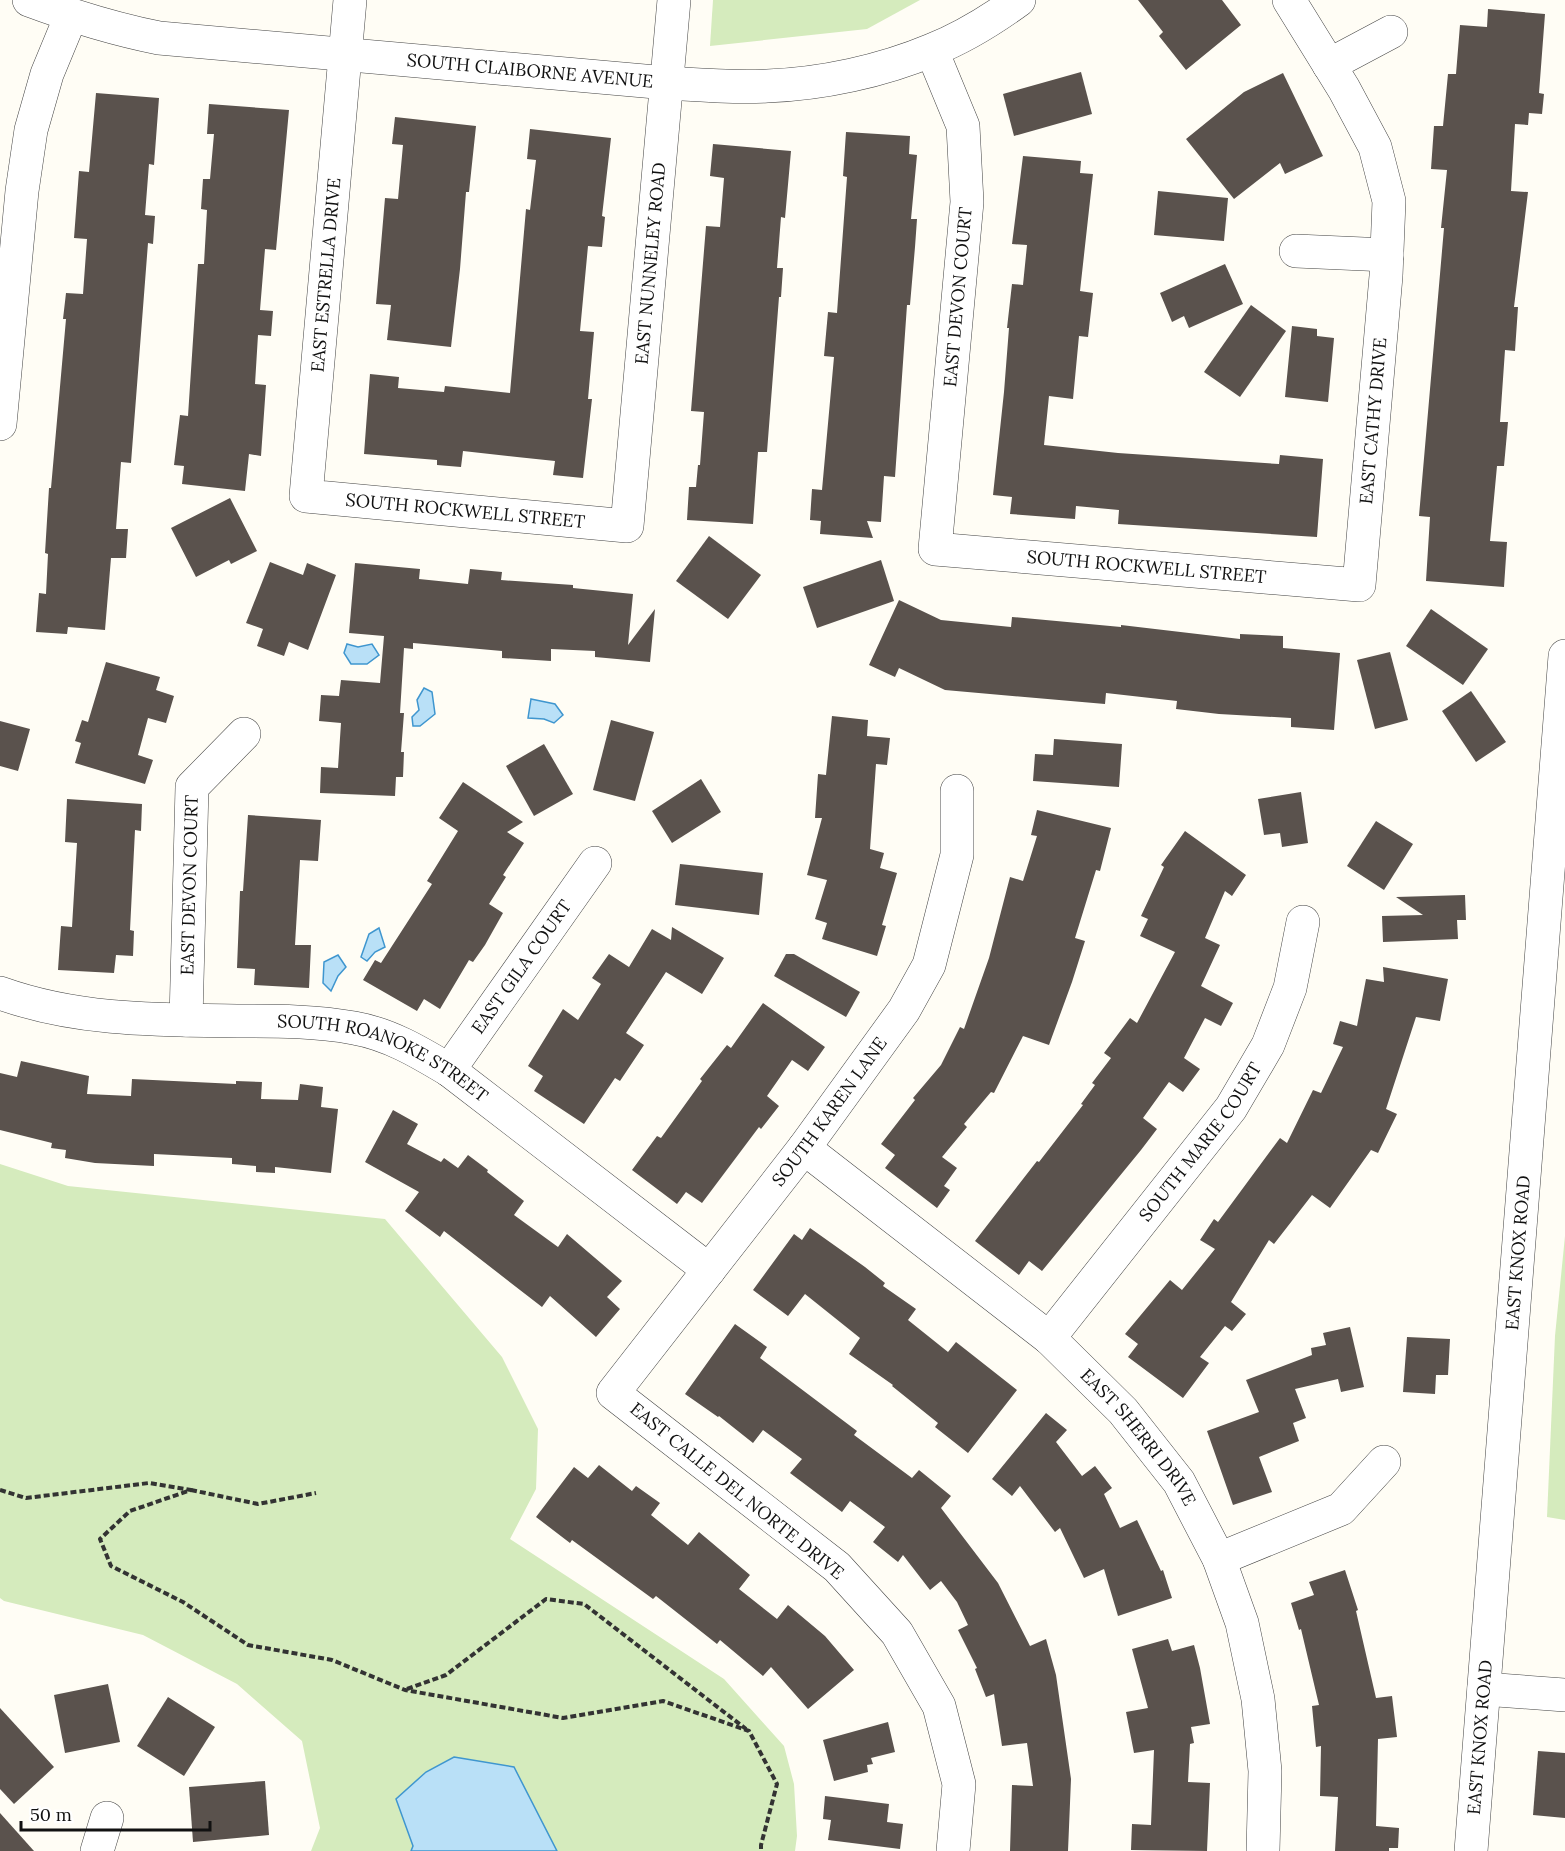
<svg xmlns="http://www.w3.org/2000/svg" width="1565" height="1851" viewBox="0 0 1565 1851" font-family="Lora,serif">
<rect width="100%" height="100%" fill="#fffdf5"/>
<g fill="#d5ebbd">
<path d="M 713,0 L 920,0 L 867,29 L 710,46 Z"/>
<path d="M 0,1164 L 68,1186 L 385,1219 L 502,1357 L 538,1429 L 536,1489 L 510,1539 L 724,1679 L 784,1746 L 794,1784 L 797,1836 L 795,1851 L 311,1851 L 320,1828 L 302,1741 L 237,1684 L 143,1635 L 4,1601 L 0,1598 Z"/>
<path d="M 1565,1236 L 1565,1520 L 1547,1517 L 1555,1336 Z"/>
</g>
<g fill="#b9e0f7" stroke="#3f96cf" stroke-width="1.5">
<path d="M 347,644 L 358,647 L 372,644 L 379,655 L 367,664 L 351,664 L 344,653 Z"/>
<path d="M 424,688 L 432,692 L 435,714 L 420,726 L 413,726 L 412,717 L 419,710 L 417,700 Z"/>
<path d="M 531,699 L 555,704 L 563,715 L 554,723 L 544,719 L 528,718 Z"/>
<path d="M 379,928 L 385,947 L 375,952 L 367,961 L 361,957 L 369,934 Z"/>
<path d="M 338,955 L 346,967 L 338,976 L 331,991 L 323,983 L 324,962 Z"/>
<path d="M 454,1757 L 514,1767 L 557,1851 L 411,1851 L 413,1846 L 396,1799 L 426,1772 Z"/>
</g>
<g fill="#5a524d">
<path d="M 1138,0 L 1222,0 L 1241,25 L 1186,70 L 1159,36 L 1163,32 Z"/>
<path d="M 1488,9 L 1545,14 L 1539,93 L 1544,94 L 1542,114 L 1529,113 L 1528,125 L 1515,124 L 1511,191 L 1528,192 L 1514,307 L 1518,307 L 1515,351 L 1505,350 L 1500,422 L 1508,422 L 1504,466 L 1497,466 L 1490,541 L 1507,542 L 1504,587 L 1426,581 L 1430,517 L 1419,516 L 1444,228 L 1441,228 L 1447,170 L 1431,169 L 1434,126 L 1443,126 L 1448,74 L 1456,74 L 1460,25 L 1487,27 Z"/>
<path d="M 1081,72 L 1092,114 L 1014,136 L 1003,94 Z"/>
<path d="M 1283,73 L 1323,156 L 1285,174 L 1280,163 L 1234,199 L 1186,139 L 1244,92 Z"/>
<path d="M 96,93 L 159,98 L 154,165 L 149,164 L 145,215 L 155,216 L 153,244 L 148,243 L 131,463 L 121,462 L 116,529 L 128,529 L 126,558 L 111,558 L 105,630 L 68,627 L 67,634 L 36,632 L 39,593 L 46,594 L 48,554 L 45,553 L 49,488 L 51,488 L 66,319 L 63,319 L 66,293 L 83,294 L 87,239 L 74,238 L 79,171 L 89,172 Z"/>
<path d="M 209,104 L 289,110 L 276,250 L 265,249 L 260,310 L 273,311 L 271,336 L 258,335 L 255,384 L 266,385 L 261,456 L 249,454 L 245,491 L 182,484 L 184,466 L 174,465 L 180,415 L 188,416 L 198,264 L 204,264 L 207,210 L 201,209 L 203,179 L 210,179 L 214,134 L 207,134 Z"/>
<path d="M 395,117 L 476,126 L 469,192 L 466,192 L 460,269 L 451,347 L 387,340 L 391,305 L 376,304 L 385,198 L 398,199 L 403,145 L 392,144 Z"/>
<path d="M 530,129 L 611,138 L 602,216 L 605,217 L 602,247 L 588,246 L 580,331 L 594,332 L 588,399 L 592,399 L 583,478 L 553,475 L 555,461 L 517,457 L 463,451 L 461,467 L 437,465 L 437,460 L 364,454 L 370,374 L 399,377 L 398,388 L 444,392 L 445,386 L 510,393 L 526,209 L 530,210 L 536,160 L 527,159 Z"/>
<path d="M 846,132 L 910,136 L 909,154 L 917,155 L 911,219 L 917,219 L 915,247 L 910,305 L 907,305 L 895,477 L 884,476 L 881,522 L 867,521 L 873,538 L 820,534 L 821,521 L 810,520 L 812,489 L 822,490 L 834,357 L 824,356 L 828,312 L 837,313 L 847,177 L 843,176 Z"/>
<path d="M 713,144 L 791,151 L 785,218 L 781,217 L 777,268 L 783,268 L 781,297 L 779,297 L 767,452 L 758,452 L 753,524 L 687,520 L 689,487 L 696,487 L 698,465 L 700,465 L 704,412 L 691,411 L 706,226 L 720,227 L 724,178 L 710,176 Z"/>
<path d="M 1023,156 L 1081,161 L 1080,173 L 1093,174 L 1080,291 L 1093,293 L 1088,337 L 1079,336 L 1073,399 L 1049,396 L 1044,445 L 1118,453 L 1279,464 L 1280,455 L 1323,459 L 1317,537 L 1118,524 L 1119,510 L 1076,506 L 1075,519 L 1010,514 L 1012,497 L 993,495 L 1004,392 L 1009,328 L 1007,328 L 1012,284 L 1023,285 L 1027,245 L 1012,244 Z"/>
<path d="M 1158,191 L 1228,198 L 1224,241 L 1154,235 Z"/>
<path d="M 1225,264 L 1243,304 L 1189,328 L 1184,316 L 1172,322 L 1160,293 Z"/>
<path d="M 1251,305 L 1286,331 L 1240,397 L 1204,372 Z"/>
<path d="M 1292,326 L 1317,329 L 1317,336 L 1334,338 L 1328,402 L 1285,397 Z"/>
<path d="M 230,498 L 257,551 L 231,564 L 229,560 L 196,577 L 171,528 Z"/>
<path d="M 709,536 L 761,575 L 728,619 L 676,581 Z"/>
<path d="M 881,560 L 894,601 L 817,628 L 803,587 Z"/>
<path d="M 270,562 L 303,575 L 307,563 L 336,575 L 308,650 L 289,642 L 284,656 L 257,646 L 263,629 L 246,623 Z"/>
<path d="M 355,563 L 420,569 L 419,579 L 468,584 L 470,569 L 502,572 L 501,580 L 573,585 L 573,588 L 633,594 L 628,645 L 655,609 L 650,662 L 595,657 L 595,651 L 551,649 L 551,661 L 502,658 L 502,651 L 413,643 L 413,649 L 404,648 L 400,713 L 404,713 L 401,752 L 404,752 L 403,777 L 396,777 L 395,796 L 320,793 L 321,767 L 338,768 L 341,723 L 319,721 L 321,695 L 339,696 L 341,680 L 380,683 L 384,636 L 349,633 Z"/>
<path d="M 899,600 L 941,620 L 1011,627 L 1012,617 L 1121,627 L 1121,625 L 1240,639 L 1240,634 L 1283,636 L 1283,648 L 1340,653 L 1334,730 L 1291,727 L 1291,718 L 1219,714 L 1176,709 L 1177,701 L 1106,693 L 1105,704 L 945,690 L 899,668 L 895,677 L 869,665 Z"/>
<path d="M 1431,609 L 1488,649 L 1463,685 L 1406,646 Z"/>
<path d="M 1390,652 L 1408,720 L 1375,729 L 1357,660 Z"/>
<path d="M 106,662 L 160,677 L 156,690 L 174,696 L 166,723 L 148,718 L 138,755 L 153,760 L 145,784 L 75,763 L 81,743 L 75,741 L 82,720 L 88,722 Z"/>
<path d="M 1471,691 L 1506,742 L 1476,762 L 1442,711 Z"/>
<path d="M 832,716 L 868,720 L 867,736 L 890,738 L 887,765 L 876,764 L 870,849 L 884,853 L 880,868 L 897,873 L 882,925 L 886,926 L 877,956 L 822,939 L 827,923 L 815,919 L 827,880 L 807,875 L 822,818 L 815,818 L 818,774 L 826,775 Z"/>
<path d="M 611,720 L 654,732 L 635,801 L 593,790 Z"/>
<path d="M 0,721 L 30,729 L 18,771 L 0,766 Z"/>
<path d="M 1054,739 L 1122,744 L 1119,787 L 1033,781 L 1035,754 L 1053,755 Z"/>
<path d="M 544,744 L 573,794 L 534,816 L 506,766 Z"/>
<path d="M 701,779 L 721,812 L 672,843 L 652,811 Z"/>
<path d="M 463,782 L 523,822 L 507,832 L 524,843 L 503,875 L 506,877 L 489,904 L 503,913 L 485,945 L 473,962 L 469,960 L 440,1009 L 424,999 L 417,1011 L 363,980 L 375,960 L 381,963 L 432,884 L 427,881 L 458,831 L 439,818 Z"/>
<path d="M 1301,792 L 1308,843 L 1282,847 L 1280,833 L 1264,835 L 1258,799 Z"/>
<path d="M 67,799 L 142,804 L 141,831 L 135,830 L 130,930 L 134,931 L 133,956 L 116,955 L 114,973 L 58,970 L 61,926 L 72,927 L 77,843 L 65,842 Z"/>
<path d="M 1037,810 L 1111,828 L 1100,871 L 1096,870 L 1075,938 L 1085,941 L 1072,982 L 1049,1045 L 1023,1036 L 994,1093 L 991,1092 L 964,1124 L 967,1127 L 942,1157 L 957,1168 L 944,1186 L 950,1190 L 937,1208 L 885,1168 L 895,1155 L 881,1144 L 915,1100 L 913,1098 L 941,1065 L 960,1027 L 964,1029 L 989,958 L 1010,877 L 1023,881 L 1037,836 L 1031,835 Z"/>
<path d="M 248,815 L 321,820 L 318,861 L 300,860 L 295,945 L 311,945 L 309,988 L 254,985 L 255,969 L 237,968 L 240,891 L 243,891 Z"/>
<path d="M 1376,821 L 1413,844 L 1384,890 L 1347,866 Z"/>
<path d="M 1185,831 L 1246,875 L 1232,896 L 1225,891 L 1205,938 L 1220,945 L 1201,986 L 1233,1003 L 1221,1026 L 1205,1018 L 1184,1058 L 1200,1069 L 1183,1092 L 1169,1082 L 1143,1118 L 1157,1129 L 1141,1150 L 1042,1271 L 1029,1261 L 1019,1275 L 975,1241 L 1037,1161 L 1039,1162 L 1083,1105 L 1081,1104 L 1095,1085 L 1092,1083 L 1111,1058 L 1104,1053 L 1130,1018 L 1137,1023 L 1175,952 L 1140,936 L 1148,919 L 1141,916 L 1164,867 L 1161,865 Z"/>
<path d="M 680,864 L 763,873 L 759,915 L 675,905 Z"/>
<path d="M 1465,895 L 1466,920 L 1457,920 L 1458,939 L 1383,942 L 1382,916 L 1423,915 L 1396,897 Z"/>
<path d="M 672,927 L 724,958 L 702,994 L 666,972 L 626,1033 L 644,1045 L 620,1081 L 615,1078 L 584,1124 L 534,1091 L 543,1076 L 528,1066 L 563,1009 L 578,1020 L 601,984 L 592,978 L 609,954 L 629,967 L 652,929 L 671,940 Z"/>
<path d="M 786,954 L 794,954 L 860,992 L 846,1017 L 774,976 Z"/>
<path d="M 1383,967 L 1448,979 L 1440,1021 L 1416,1017 L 1386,1109 L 1397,1114 L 1378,1153 L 1371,1150 L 1330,1208 L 1312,1195 L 1274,1244 L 1269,1240 L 1231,1302 L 1246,1314 L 1232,1331 L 1225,1326 L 1200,1357 L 1209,1363 L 1183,1398 L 1128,1357 L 1138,1344 L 1125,1334 L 1170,1280 L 1182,1290 L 1215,1249 L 1200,1240 L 1214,1219 L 1218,1222 L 1280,1138 L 1287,1143 L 1313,1090 L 1321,1093 L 1343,1047 L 1333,1044 L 1340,1021 L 1357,1026 L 1366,979 L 1384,982 Z"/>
<path d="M 763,1003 L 825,1047 L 808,1071 L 792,1060 L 767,1096 L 779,1106 L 761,1129 L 759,1127 L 702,1203 L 686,1192 L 677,1204 L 632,1170 L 657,1136 L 661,1138 L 702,1081 L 700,1079 L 727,1045 L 731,1048 Z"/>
<path d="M 21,1061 L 89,1076 L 87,1094 L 131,1096 L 132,1079 L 236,1084 L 236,1081 L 262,1082 L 261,1099 L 298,1100 L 300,1084 L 323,1087 L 321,1107 L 338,1109 L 331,1173 L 275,1167 L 275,1173 L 256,1172 L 256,1166 L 232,1164 L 232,1158 L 154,1154 L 154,1166 L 95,1163 L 65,1158 L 66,1150 L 51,1148 L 52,1143 L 0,1130 L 0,1073 L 17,1077 Z"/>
<path d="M 393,1110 L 418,1124 L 407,1144 L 441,1162 L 444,1158 L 458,1168 L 468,1155 L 488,1170 L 487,1172 L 524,1201 L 514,1215 L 558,1247 L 567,1234 L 622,1281 L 607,1297 L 620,1309 L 596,1337 L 550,1296 L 542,1307 L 444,1231 L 440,1237 L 405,1211 L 419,1192 L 365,1162 Z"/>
<path d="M 810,1228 L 865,1267 L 885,1283 L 883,1286 L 916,1309 L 908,1320 L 948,1352 L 956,1342 L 1017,1390 L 968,1453 L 935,1427 L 938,1423 L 892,1386 L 893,1385 L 849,1354 L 860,1338 L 805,1294 L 788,1316 L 753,1290 L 794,1234 L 802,1240 Z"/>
<path d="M 735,1324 L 767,1347 L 760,1358 L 857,1431 L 854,1435 L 912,1478 L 919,1470 L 951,1496 L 941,1508 L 998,1583 L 1030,1646 L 1046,1639 L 1056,1675 L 1071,1779 L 1068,1851 L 1010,1851 L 1012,1785 L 1033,1786 L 1027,1743 L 1002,1746 L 994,1694 L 986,1697 L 975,1669 L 977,1668 L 958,1630 L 968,1625 L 957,1602 L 941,1581 L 930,1590 L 903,1555 L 898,1562 L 873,1542 L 885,1527 L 850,1501 L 842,1512 L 790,1473 L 802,1459 L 763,1430 L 753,1443 L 719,1416 L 718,1417 L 685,1394 Z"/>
<path d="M 1350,1327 L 1364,1387 L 1341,1392 L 1338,1379 L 1295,1389 L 1306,1418 L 1293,1423 L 1299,1441 L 1259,1457 L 1272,1492 L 1233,1505 L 1207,1431 L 1259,1412 L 1246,1380 L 1312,1355 L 1311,1348 L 1326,1345 L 1323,1333 Z"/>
<path d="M 1407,1337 L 1450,1339 L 1448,1375 L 1436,1375 L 1435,1394 L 1403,1392 Z"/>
<path d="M 1046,1413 L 1067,1430 L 1056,1442 L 1082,1476 L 1095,1466 L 1112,1488 L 1104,1494 L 1120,1528 L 1137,1520 L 1161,1571 L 1163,1570 L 1172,1598 L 1118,1616 L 1104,1569 L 1084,1578 L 1060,1528 L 1055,1532 L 1020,1486 L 1012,1496 L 992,1479 Z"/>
<path d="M 599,1465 L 632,1491 L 636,1486 L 660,1503 L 651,1515 L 688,1545 L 699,1532 L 750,1575 L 739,1589 L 777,1619 L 788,1605 L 825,1636 L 854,1670 L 808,1709 L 771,1667 L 763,1676 L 720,1640 L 717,1644 L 656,1596 L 653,1599 L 572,1540 L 570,1543 L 536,1517 L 574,1467 L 588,1478 Z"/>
<path d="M 1345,1570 L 1358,1610 L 1356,1611 L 1376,1698 L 1392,1696 L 1397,1737 L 1378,1739 L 1376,1826 L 1399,1828 L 1398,1848 L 1389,1848 L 1389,1851 L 1335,1851 L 1338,1797 L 1320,1796 L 1321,1746 L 1316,1747 L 1312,1706 L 1319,1705 L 1301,1629 L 1299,1630 L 1291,1603 L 1314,1595 L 1309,1582 Z"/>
<path d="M 1168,1639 L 1172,1651 L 1194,1645 L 1200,1668 L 1210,1724 L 1191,1727 L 1194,1743 L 1190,1744 L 1188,1782 L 1210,1783 L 1207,1851 L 1131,1850 L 1132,1824 L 1151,1825 L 1154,1750 L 1134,1753 L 1126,1712 L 1148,1708 L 1132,1649 Z"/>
<path d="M 108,1684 L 120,1742 L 65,1753 L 54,1695 Z"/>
<path d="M 168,1697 L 215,1727 L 184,1776 L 137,1746 Z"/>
<path d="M 0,1708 L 54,1767 L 14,1804 L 0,1789 Z"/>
<path d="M 888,1722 L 895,1752 L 871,1758 L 873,1764 L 867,1765 L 868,1772 L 834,1781 L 823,1740 Z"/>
<path d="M 1538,1751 L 1565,1753 L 1565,1818 L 1533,1815 Z"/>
<path d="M 265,1781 L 269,1835 L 193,1842 L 189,1787 Z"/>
<path d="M 825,1796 L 889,1804 L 887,1822 L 903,1824 L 900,1849 L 828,1840 L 831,1820 L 823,1819 Z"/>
<path d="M 0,1813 L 34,1851 L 0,1851 Z"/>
</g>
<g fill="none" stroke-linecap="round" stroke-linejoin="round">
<g stroke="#444" stroke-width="34">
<g id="minor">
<path id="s1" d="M 29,0 C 72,16 114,29 159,38 L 667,83 C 700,85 734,88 767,86 C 822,84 882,71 932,50 C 962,38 993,19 1019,0"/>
<path id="s2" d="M 350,0 L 306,496 L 627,526 L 674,0"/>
<path id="s3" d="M 932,51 L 963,126 L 967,202 L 935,549 L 1359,585 L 1386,276 L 1389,201 L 1375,147 L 1344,89 L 1289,0"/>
<path d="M 1329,65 L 1391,32"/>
<path d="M 1296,251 L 1387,255"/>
<path d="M 0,424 L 22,191 L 31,130 L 47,74 L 71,16"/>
<path id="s4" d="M 0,993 C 78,1021 158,1020 240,1021 C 278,1021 316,1021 354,1028 C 389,1034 419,1052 449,1070 L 709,1270"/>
<path id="s5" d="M 186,1020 L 192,787 L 244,734"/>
<path id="s6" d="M 449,1070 L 595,863"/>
<path id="s7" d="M 804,1148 L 1049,1338 L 1123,1411 L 1179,1482 L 1219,1559 L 1242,1623 L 1258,1699 L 1265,1771 L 1263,1851"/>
<path id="s8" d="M 1049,1338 L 1231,1108 L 1268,1045 L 1290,988 L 1303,922"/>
<path d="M 1219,1559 L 1341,1509 L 1384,1462"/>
<path d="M 1484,1689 L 1565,1695"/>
<path d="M 97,1851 L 107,1818"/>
<path id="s9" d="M 953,1851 L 959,1784 L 939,1706 L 897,1633 L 837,1567 L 613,1393 L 804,1148 L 904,1010 L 929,965 L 957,855 L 957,791"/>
<path id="s10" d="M 1471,1851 L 1565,656"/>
</g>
</g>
<g stroke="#333" stroke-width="4" stroke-dasharray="6 3" stroke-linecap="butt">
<path d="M 0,1490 L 26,1498 L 149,1483 L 191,1490 L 130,1511 L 100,1539 L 111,1566 L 183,1602 L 248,1645 L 332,1660 L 405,1690 L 563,1718 L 663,1701 L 749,1731 L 777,1784 L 761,1845 L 761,1851"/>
<path d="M 191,1490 L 258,1504 L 316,1493"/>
<path d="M 407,1689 L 446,1675 L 546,1599 L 584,1604 L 746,1729"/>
</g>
<use href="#minor" stroke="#fff" stroke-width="33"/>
</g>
<g text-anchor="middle" stroke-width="6" stroke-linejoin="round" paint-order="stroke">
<g font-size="18" fill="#111" stroke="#fff">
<text dy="6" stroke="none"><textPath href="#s1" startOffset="508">SOUTH CLAIBORNE AVENUE</textPath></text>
<text dy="6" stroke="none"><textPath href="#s2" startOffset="1084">EAST NUNNELEY ROAD</textPath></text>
<text transform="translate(326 275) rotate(-85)" y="6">EAST ESTRELLA DRIVE</text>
<text transform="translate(958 297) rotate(-85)" y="6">EAST DEVON COURT</text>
<text dy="6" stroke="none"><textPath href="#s3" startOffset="1096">EAST CATHY DRIVE</textPath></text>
<text dy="6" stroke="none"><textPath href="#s2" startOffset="658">SOUTH ROCKWELL STREET</textPath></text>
<text dy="6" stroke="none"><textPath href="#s3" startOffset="718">SOUTH ROCKWELL STREET</textPath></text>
<text dy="6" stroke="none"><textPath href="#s5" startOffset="135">EAST DEVON COURT</textPath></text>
<text dy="6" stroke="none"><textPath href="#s6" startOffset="126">EAST GILA COURT</textPath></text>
<text dy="6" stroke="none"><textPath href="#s4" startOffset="394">SOUTH ROANOKE STREET</textPath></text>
<text dy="6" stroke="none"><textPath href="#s9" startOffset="960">SOUTH KAREN LANE</textPath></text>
<text dy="6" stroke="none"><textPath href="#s8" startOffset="248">SOUTH MARIE COURT</textPath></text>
<text dy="6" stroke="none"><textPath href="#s10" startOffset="600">EAST KNOX ROAD</textPath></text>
<text dy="6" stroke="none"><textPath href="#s7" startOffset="444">EAST SHERRI DRIVE</textPath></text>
<text transform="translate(737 1491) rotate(39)" y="6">EAST CALLE DEL NORTE DRIVE</text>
<text dy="6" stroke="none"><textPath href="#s10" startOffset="114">EAST KNOX ROAD</textPath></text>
</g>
</g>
<path d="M21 1821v9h189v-9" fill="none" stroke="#111111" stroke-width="3"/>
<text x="30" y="1821" font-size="18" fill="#111111" stroke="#ffffff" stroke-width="4.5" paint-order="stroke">50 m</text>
</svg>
